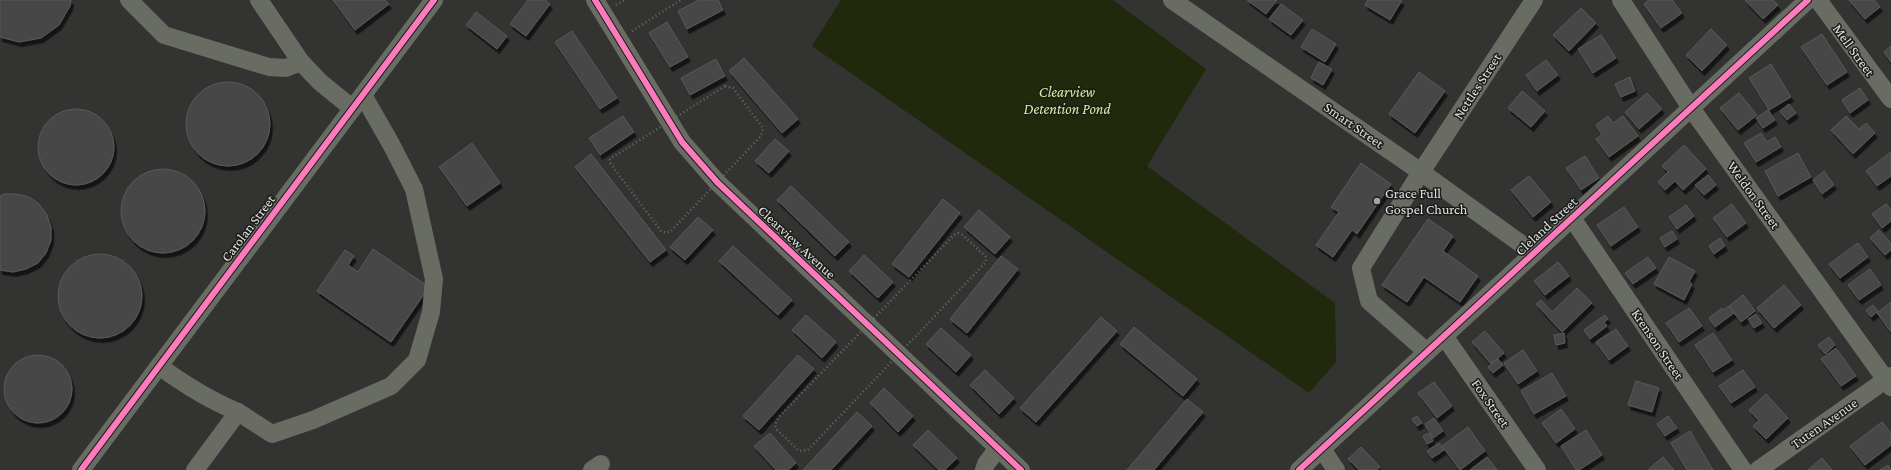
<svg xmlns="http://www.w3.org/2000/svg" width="1891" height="470" viewBox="0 0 1891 470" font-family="'Crimson Pro',serif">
<defs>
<filter id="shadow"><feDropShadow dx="2.5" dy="4.5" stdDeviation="0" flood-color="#0009"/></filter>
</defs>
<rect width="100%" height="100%" fill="#333332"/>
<path fill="#21290c" d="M 841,0 L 1113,0 L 1206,69 L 1147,166 L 1335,303 L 1336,362 L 1309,393 L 812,46 Z"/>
<g fill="#474746" stroke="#595a58" filter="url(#shadow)">
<path d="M 0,0 L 71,0 L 70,6 L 59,25 L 41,38 L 19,42 L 0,37 Z"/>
<path d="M 333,0 L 385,0 L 389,4 L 355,30 Z"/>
<path d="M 528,0 L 545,0 L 550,4 L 526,36 L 510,24 Z"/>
<path d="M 699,0 L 718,0 L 723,10 L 687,29 L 678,11 Z"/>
<path d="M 1247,0 L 1277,0 L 1266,14 Z"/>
<path d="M 1368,0 L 1402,0 L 1390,20 L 1365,5 Z"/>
<path d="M 1649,0 L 1672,0 L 1682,13 L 1661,28 L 1644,4 Z"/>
<path d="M 1745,0 L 1773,0 L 1778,5 L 1763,19 Z"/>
<path d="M 1849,0 L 1874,0 L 1880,7 L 1865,19 Z"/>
<path d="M 1281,4 L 1303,20 L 1291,35 L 1269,19 Z"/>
<path d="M 1581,8 L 1596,23 L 1569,51 L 1553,35 Z"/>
<path d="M 476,12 L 507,36 L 497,49 L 466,25 Z"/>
<path d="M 667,22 L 688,57 L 670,67 L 649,33 Z"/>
<path d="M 1312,29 L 1336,44 L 1325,62 L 1301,47 Z"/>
<path d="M 1711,29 L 1727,45 L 1702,71 L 1686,55 Z"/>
<path d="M 572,31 L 617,98 L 600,109 L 555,42 Z"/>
<path d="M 1822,34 L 1847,72 L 1827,85 L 1801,47 Z"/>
<path d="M 1601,35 L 1616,58 L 1593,73 L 1578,49 Z"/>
<path d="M 1891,46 L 1891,62 L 1884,52 Z"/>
<path d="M 744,58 L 798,119 L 782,133 L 729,71 Z"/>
<path d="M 716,59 L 725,76 L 690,95 L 681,78 Z"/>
<path d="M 1546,60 L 1558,75 L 1537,91 L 1526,75 Z"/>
<path d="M 1319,62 L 1332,69 L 1323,85 L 1311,78 Z"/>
<path d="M 1771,64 L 1791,97 L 1769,110 L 1749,78 Z"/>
<path d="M 1419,72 L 1445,91 L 1415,133 L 1389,114 Z"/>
<path d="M 1630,77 L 1635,91 L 1621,97 L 1615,84 Z"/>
<circle cx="228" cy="124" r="42"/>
<path d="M 1860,88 L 1868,100 L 1850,113 L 1842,100 Z"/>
<path d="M 1522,91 L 1545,111 L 1531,127 L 1508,108 Z"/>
<path d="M 1647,93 L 1662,109 L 1639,129 L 1625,112 Z"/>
<path d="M 1739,93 L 1757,115 L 1738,130 L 1720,108 Z"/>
<path d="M 1789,104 L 1796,113 L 1787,120 L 1780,111 Z"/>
<circle cx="76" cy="147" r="38"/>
<path d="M 1768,110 L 1775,120 L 1763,128 L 1756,118 Z"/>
<path d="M 623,116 L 634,132 L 600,155 L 589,138 Z"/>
<path d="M 1608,116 L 1613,123 L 1623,116 L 1638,136 L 1609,157 L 1596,139 L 1602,135 L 1596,125 Z"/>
<path d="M 1846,116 L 1859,129 L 1866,123 L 1875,133 L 1853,154 L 1831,130 Z"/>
<path d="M 1761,133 L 1767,142 L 1775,137 L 1781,147 L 1756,162 L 1744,143 Z"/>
<path d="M 775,139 L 789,151 L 769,173 L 755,161 Z"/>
<path d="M 472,143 L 500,183 L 467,206 L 439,167 Z"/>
<path d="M 1684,145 L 1706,169 L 1683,190 L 1675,181 L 1665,190 L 1658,182 L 1668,172 L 1662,166 Z"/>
<path d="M 1891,152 L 1891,176 L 1877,186 L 1866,171 Z"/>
<path d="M 1798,153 L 1811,177 L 1778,196 L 1765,171 Z"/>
<path d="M 591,154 L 666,250 L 650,262 L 575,167 Z"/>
<path d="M 1585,156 L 1599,178 L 1581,190 L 1566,168 Z"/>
<path d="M 1361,163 L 1391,184 L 1357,234 L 1352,230 L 1333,257 L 1316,245 L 1339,212 L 1331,207 Z"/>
<circle cx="163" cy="211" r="42"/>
<path d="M 1824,171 L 1834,185 L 1822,194 L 1813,180 Z"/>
<path d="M 1708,175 L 1716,185 L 1704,195 L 1695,185 Z"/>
<path d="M 1529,176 L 1551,202 L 1533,217 L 1511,190 Z"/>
<path d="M 791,186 L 849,242 L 835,256 L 777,200 Z"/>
<path d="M 4,194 L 17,194 L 29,197 L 39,204 L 47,215 L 51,227 L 51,240 L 46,253 L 38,263 L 26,269 L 13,272 L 0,270 L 0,196 Z"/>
<path d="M 943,199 L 960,213 L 909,277 L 892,264 Z"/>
<path d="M 1732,204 L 1746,223 L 1727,237 L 1713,218 Z"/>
<path d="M 1886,204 L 1891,210 L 1891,221 L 1882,228 L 1872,214 Z"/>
<path d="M 1686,205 L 1694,216 L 1677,229 L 1669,217 Z"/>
<path d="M 1624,207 L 1638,227 L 1611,246 L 1597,225 Z"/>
<path d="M 979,210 L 1010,237 L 995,254 L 964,227 Z"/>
<path d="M 698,217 L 713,230 L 685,260 L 670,247 Z"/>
<path d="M 1428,219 L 1453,236 L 1443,251 L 1478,276 L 1460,302 L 1424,277 L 1407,302 L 1382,285 Z"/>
<path d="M 1879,230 L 1891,243 L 1891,250 L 1885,255 L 1870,238 Z"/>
<path d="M 1672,231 L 1677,239 L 1665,247 L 1660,238 Z"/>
<path d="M 1720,238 L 1725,246 L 1714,254 L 1709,246 Z"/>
<path d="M 1858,243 L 1868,257 L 1840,278 L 1829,264 Z"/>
<path d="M 733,246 L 792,300 L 778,315 L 719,261 Z"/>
<path d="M 373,249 L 429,287 L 391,342 L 317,291 L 345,250 L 354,256 L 348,265 L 358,272 Z"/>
<circle cx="100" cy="296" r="42"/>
<path d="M 864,255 L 893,282 L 878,298 L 849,271 Z"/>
<path d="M 1001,256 L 1018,269 L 967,333 L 950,319 Z"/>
<path d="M 1648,257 L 1656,268 L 1633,284 L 1625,273 Z"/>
<path d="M 1669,257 L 1695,271 L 1689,282 L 1692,284 L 1684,300 L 1654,284 Z"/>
<path d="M 1558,262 L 1569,276 L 1545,295 L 1534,281 Z"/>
<path d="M 1870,269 L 1881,285 L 1859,300 L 1848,285 Z"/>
<path d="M 1784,285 L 1801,305 L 1774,328 L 1757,308 Z"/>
<path d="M 1577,288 L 1592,303 L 1562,332 L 1536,304 L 1541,300 L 1552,312 Z"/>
<path d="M 1743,295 L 1755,311 L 1741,322 L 1729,306 Z"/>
<path d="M 1891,302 L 1891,332 L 1877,313 Z"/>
<path d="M 1873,305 L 1878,311 L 1871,317 L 1866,310 Z"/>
<path d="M 1729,306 L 1734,313 L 1715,327 L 1709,318 L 1722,308 L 1724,310 Z"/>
<path d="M 1689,308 L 1702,326 L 1679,342 L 1666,323 Z"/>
<path d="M 1756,314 L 1762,323 L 1754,328 L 1748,319 Z"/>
<path d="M 806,315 L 836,342 L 822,358 L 792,330 Z"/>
<path d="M 1605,315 L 1608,319 L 1604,322 L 1607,326 L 1590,339 L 1584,330 Z"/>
<path d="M 1101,317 L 1117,331 L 1036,422 L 1020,408 Z"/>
<path d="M 1134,327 L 1197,379 L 1183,396 L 1120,344 Z"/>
<path d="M 941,328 L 971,355 L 956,372 L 926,344 Z"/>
<path d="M 1616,329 L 1628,346 L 1609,360 L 1596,342 Z"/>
<path d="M 1485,331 L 1504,353 L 1491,364 L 1472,342 Z"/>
<path d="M 1564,333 L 1565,343 L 1556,345 L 1554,335 Z"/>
<path d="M 1713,333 L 1732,360 L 1713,372 L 1695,345 Z"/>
<path d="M 1829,337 L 1835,345 L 1825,354 L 1818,345 Z"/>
<path d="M 1836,348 L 1856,376 L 1841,386 L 1821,359 Z"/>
<path d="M 1523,350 L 1537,371 L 1518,384 L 1504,363 Z"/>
<circle cx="38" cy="389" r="34"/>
<path d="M 798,355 L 814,369 L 759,430 L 743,416 Z"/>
<path d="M 1498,359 L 1503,365 L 1493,373 L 1488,367 Z"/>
<path d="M 985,370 L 1014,398 L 999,414 L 970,385 Z"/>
<path d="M 1743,370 L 1755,387 L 1731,403 L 1719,386 Z"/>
<path d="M 1552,373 L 1566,396 L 1534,414 L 1521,391 Z"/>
<path d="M 1636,381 L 1659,388 L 1652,412 L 1628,405 Z"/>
<path d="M 1434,382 L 1452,406 L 1437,418 L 1418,393 Z"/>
<path d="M 884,388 L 913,416 L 898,432 L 870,403 Z"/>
<path d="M 1766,394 L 1788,418 L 1766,439 L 1753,426 L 1759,421 L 1749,410 Z"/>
<path d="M 1187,399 L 1203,412 L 1154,470 L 1127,470 Z"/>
<path d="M 1561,409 L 1575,429 L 1556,443 L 1542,423 Z"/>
<path d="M 857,412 L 872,426 L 831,470 L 803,470 Z"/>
<path d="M 1417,416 L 1422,423 L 1417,426 L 1412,419 Z"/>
<path d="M 1668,416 L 1677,428 L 1665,436 L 1657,424 Z"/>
<path d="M 1434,418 L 1443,431 L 1433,438 L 1425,424 Z"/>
<path d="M 1882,422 L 1891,433 L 1891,445 L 1865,465 L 1850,446 Z"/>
<path d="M 1468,427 L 1485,451 L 1460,470 L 1442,446 Z"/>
<path d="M 928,430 L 957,458 L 945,470 L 939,470 L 913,445 Z"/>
<path d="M 1586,430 L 1602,455 L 1579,470 L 1576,470 L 1561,446 Z"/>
<path d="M 1690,431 L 1713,470 L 1687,470 L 1671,443 Z"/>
<path d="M 770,433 L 796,463 L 788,470 L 776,470 L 754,446 Z"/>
<path d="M 1429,433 L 1433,441 L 1427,444 L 1423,436 Z"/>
<path d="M 1439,443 L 1444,450 L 1432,458 L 1427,451 Z"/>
<path d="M 1361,447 L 1380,467 L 1377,470 L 1359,470 L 1348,459 Z"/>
<path d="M 1487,457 L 1497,470 L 1470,470 Z"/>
<path d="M 1663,457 L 1674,470 L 1649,470 L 1649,469 Z"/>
<path d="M 1822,458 L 1832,470 L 1808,470 Z"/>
<path d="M 1888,465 L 1891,470 L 1880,470 Z"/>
</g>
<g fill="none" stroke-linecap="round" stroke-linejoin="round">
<g stroke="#696a66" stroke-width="2.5" stroke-dasharray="1 3" stroke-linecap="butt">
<path d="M 616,5 L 624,0"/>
<path d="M 632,31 L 681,0"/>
<path d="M 725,86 L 733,88 L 763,128 L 761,136 L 671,231 L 666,233 L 661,231 L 610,163 L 610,159 Z"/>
<path d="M 958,233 L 963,235 L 986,257 L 986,262 L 808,450 L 799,451 L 776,429 L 775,425 L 778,418 L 954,235 Z"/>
</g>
<g stroke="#696c63" stroke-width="18">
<path d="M 129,0 L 164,35 L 269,67 L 286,68 L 301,62"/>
<path d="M 259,0 L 301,62 L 320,82 L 352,108"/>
<path d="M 595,0 L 682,142 L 717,182 L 1021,470"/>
<path d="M 1172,0 L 1421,172 L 1534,253"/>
<path d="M 1621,0 L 1691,108 L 1891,387"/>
<path d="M 1818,0 L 1891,99"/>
<path d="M 1572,218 L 1743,470"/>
<path d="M 1444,336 L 1537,470"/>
<path d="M 1427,352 L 1369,301 L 1361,268 L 1421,172 L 1534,0"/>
<path d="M 159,366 C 185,385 209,400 238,412 L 195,470"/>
<path d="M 238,412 L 272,434 L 313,420 L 391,386 L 417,360 L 431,312 L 434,279 L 414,189 L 391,144 L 363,95"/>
<path d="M 1322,449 L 1336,470"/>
<path d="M 81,470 L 434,0"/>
<path d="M 592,470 L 601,464"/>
<path d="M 984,470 L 986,464 L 998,448"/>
<path d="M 1299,470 L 1808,0"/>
<path d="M 1758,470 L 1891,376"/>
</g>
<g stroke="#1b1b1a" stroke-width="8">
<g id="cycleway">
<path d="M 595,0 L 682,142 L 717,182 L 1021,470"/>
<path d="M 81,470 L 434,0"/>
<path d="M 1299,470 L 1808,0"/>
</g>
</g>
<use href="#cycleway" stroke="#fd7abc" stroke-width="6"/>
</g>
<circle fill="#a4a5a3" stroke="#1b1b1a" stroke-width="1.5" cx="1377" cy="201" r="4"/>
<g text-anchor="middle" stroke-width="3" stroke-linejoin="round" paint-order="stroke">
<g font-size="14" fill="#e1e2e0" stroke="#1b1b1a">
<text transform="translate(1854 50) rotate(54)" y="5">Mell Street</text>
<text transform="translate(1477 86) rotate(-57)" y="5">Nettles Street</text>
<text transform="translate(1354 125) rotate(35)" y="5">Smart Street</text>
<text transform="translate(1754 195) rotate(54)" y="5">Weldon Street</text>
<text transform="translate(1546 226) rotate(-43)" y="5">Cleland Street</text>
<text transform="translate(248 228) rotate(-53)" y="5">Carolan Street</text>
<text transform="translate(797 242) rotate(43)" y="5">Clearview Avenue</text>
<text transform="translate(1658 344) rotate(56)" y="5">Krenson Street</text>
<text transform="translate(1491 403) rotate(55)" y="5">Fox Street</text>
<text transform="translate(1824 423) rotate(-35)" y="5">Tuten Avenue</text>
</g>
<g font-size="14" fill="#e1e2e0" stroke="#1b1b1a" text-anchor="start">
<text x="1385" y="198">Grace Full<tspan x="1385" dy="16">Gospel Church</tspan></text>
</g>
<g font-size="15" font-style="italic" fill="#d3f299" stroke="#1b1b1a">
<text x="1067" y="97">Clearview<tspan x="1067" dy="17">Detention Pond</tspan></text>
</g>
</g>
</svg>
